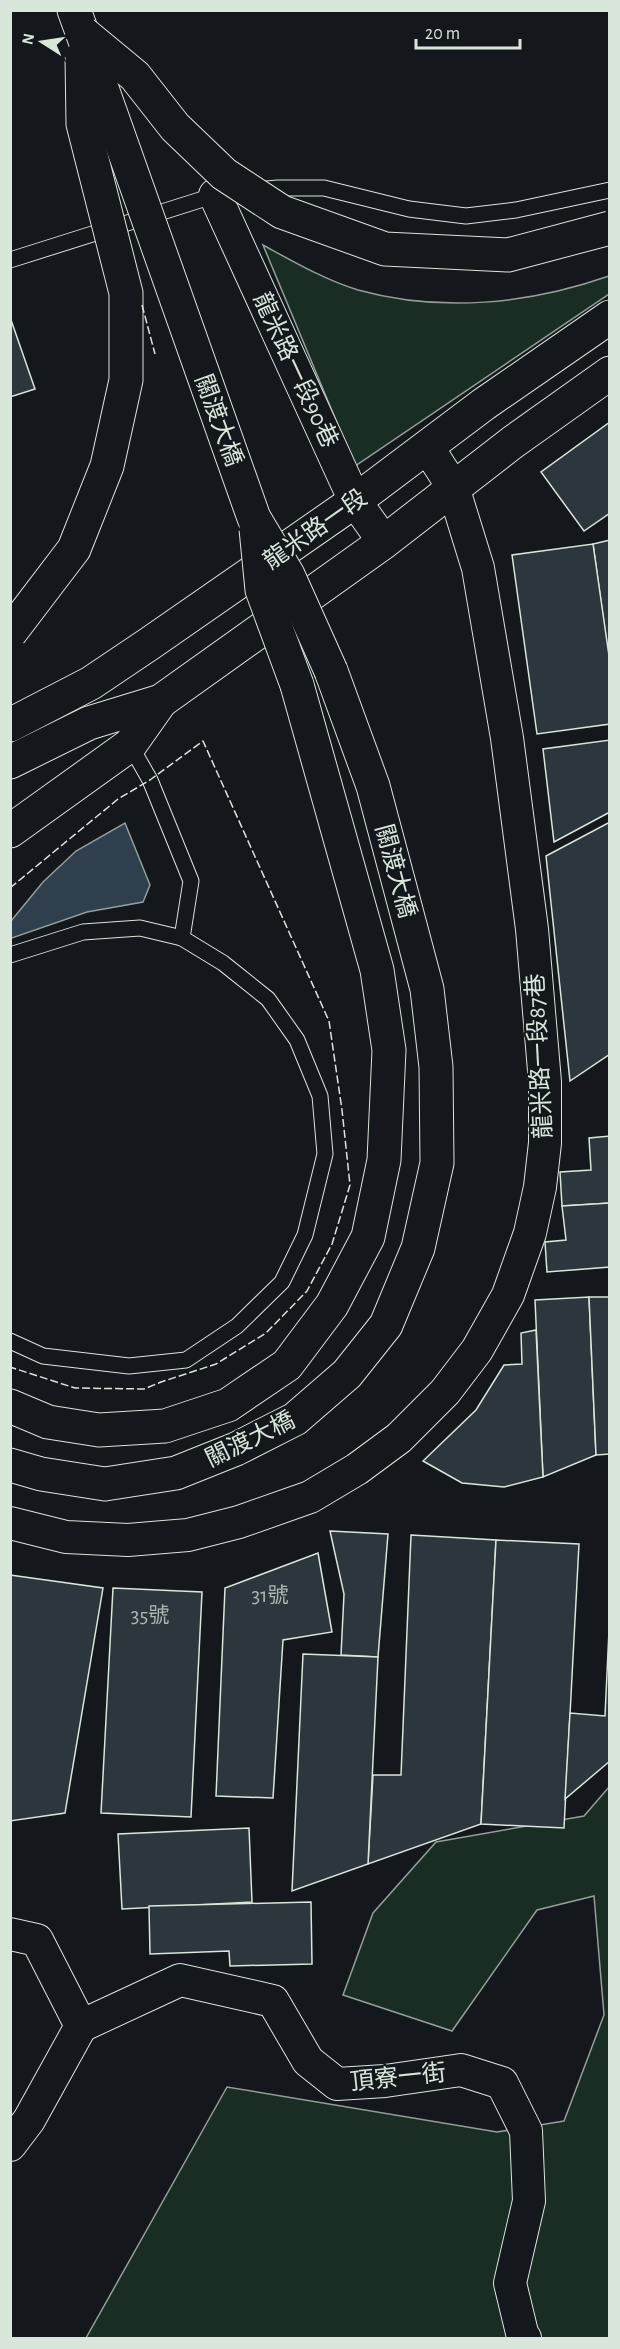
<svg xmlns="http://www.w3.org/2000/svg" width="620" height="2349" viewBox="0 0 620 2349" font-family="'Alegreya Sans','Noto Sans TC',sans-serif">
<rect width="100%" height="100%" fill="#14181c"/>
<g fill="#1a2d24" stroke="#939e99" stroke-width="1.5">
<path d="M 263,245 C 294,262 325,280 358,290 C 441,313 529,304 609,276 L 609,294 L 355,466 Z"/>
<path d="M 609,1787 L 609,2338 L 86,2338 L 227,2087 L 497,2132 L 564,2121 L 604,2015 L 594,1896 L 537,1910 L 452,2031 L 343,1995 L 373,1913 L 436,1842 L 584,1816 Z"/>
</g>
<path fill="#2f3f4d" stroke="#939e99" stroke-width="1.5" d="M 125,823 L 150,885 L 143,902 L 87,912 L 12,938 L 11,937 L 11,921 L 43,882 L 76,851 Z"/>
<g fill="#2c363c" stroke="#d8e6dc" stroke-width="1.5">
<path d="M 10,317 L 35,389 L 10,397 Z"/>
<path d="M 610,422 L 610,513 L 584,531 L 541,472 Z"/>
<path d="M 610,540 L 610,653 L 608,653 L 593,544 Z"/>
<path d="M 593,544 L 610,663 L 610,724 L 537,734 L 512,555 Z"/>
<path d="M 610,740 L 610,812 L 554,842 L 543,749 Z"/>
<path d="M 610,822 L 610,1054 L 570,1081 L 546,856 Z"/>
<path d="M 610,1136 L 610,1203 L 562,1206 L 560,1172 L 591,1170 L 589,1138 Z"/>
<path d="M 610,1203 L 610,1267 L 547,1272 L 545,1242 L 566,1240 L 562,1206 Z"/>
<path d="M 589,1297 L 596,1455 L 543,1477 L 535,1300 Z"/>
<path d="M 589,1297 L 610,1297 L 610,1454 L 596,1455 Z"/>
<path d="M 536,1330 L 543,1477 L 504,1487 L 462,1483 L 423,1461 L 476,1410 L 504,1365 L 522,1364 L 521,1333 Z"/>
<path d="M 330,1531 L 388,1534 L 378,1657 L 341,1655 L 344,1594 Z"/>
<path d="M 411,1535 L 496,1540 L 481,1824 L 368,1864 L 373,1775 L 401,1775 Z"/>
<path d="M 496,1540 L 579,1544 L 564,1828 L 481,1824 Z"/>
<path d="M 318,1553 L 332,1632 L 283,1640 L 273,1798 L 216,1796 L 225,1588 Z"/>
<path d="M 10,1575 L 103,1588 L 65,1813 L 10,1821 Z"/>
<path d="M 113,1588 L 202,1592 L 191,1817 L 101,1813 Z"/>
<path d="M 610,1609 L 610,1761 L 565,1799 L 570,1713 L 605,1716 Z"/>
<path d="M 303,1654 L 378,1657 L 368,1864 L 292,1891 Z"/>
<path d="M 249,1828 L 252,1902 L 122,1909 L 118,1834 Z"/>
<path d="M 311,1902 L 312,1964 L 230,1966 L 229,1951 L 150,1954 L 149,1906 Z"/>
</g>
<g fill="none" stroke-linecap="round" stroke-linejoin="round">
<g stroke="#d8e6dc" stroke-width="17">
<g id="service">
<path d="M 255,190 L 278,188 L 324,188 L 409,209 L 466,216 L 516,210 L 610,190"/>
<path d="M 10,260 L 219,194"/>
<path d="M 130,745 L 150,780 L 191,881 L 182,938"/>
<path d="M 10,955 L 83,932 L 140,928 L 182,938 L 223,963 L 268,999 L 297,1040 L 320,1096 L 325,1154 L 305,1235 L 282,1282 L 237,1326 L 186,1360 L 129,1366 L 43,1356 L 10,1341"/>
</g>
</g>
<g stroke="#d8e6dc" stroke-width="34">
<g id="minor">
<path d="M 215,195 L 355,501 L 384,542"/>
<path d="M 10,1523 L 66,1537 L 128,1540 L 188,1535 L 239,1522 L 310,1497 L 357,1469 L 399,1438 L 445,1392 L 477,1350 L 508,1295 L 530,1233 L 540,1187 L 545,1143 L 545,1082 L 532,929 L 507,738 L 478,568 L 453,487 L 428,448"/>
<path d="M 10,1934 L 37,1940 L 81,2026 L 29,2120 L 10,2145"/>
<path d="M 81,2026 L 180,1980 L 273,2001 L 308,2061 L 337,2084 L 385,2081 L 461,2070 L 502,2083 L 526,2131 L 529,2201 L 510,2283 L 523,2337 L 525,2338"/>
</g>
</g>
<g stroke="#d8e6dc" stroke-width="35">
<g id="secondary">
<path d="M 10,725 L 91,683 L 149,644 L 355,501 L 484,404 L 610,317"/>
<path d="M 10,762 L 89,723 L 161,701 L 384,542 L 513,442 L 610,373"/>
</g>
</g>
<g stroke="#d8e6dc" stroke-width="35">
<g id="primary">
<path d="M 74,10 L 82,32"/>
<path d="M 10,831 L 130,745 L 161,701"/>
<path d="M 10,1406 L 48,1422 L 99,1430 L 165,1426 L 228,1405 L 287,1365 L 332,1305 L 368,1237 L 384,1160 L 389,1050 L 377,970 L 297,685"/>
<path d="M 10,1465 L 41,1474 L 105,1484 L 176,1473 L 236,1449 L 295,1419 L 347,1374 L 386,1325 L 418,1248 L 437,1163 L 436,1067 L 427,989 L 373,786 L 331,671"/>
</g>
</g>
<use href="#service" stroke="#14181c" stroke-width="15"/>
<use href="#minor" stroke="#14181c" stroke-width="32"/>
<use href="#secondary" stroke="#14181c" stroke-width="33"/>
<use href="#primary" stroke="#14181c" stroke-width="33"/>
<g stroke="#d8e6dc" stroke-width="35" stroke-linecap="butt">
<g id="primary-bridge">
<path d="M 82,32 L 254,518 L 288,575 L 331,671"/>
<path d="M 83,33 L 135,76 L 175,127 L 224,174 L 282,212 L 385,249 L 508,255 L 610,228"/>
<path d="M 256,529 L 262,590 L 297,685"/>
<path d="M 10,633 L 74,549 L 107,466 L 126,380 L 126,293 L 83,124 L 82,57"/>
</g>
</g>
<use href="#primary-bridge" stroke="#14181c" stroke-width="33"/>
<g stroke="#d8e6dc" stroke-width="1.5" stroke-dasharray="8 3" stroke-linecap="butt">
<path d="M 142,305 L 155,354"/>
<path d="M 10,888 L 118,799 L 150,780 L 203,741 L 329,1021 L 342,1110 L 350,1185 L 332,1244 L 307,1291 L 266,1333 L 216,1364 L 161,1382 L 144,1389 L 75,1388 L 10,1367"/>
</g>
</g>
<g text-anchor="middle" stroke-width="4.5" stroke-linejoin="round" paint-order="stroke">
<g font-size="21" fill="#adbab4">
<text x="270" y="1602">31號</text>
<text x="150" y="1622">35號</text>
</g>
<g font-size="24" fill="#d8e6dc" stroke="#14181c">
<text transform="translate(296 370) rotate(65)" y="8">龍米路一段90巷</text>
<text transform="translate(219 420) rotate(70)" y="8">關渡大橋</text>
<text transform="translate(315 529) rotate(-35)" y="8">龍米路一段</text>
<text transform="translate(396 871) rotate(75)" y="8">關渡大橋</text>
<text transform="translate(539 1056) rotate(-93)" y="8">龍米路一段87巷</text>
<text transform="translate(250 1439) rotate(-26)" y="8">關渡大橋</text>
<text transform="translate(398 2077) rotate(-6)" y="8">頂寮一街</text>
</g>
</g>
<rect width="620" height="2349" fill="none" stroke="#d8e6dc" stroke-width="24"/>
<g transform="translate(42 42) rotate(282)" stroke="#14181c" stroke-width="4.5" paint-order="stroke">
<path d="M0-4.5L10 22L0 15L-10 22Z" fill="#d8e6dc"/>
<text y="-9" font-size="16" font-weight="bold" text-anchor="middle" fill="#d8e6dc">N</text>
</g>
<path d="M416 39v9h104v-9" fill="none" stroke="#d8e6dc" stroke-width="3"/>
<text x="425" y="39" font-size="18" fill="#d8e6dc" stroke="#14181c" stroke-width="4.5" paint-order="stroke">20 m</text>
</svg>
